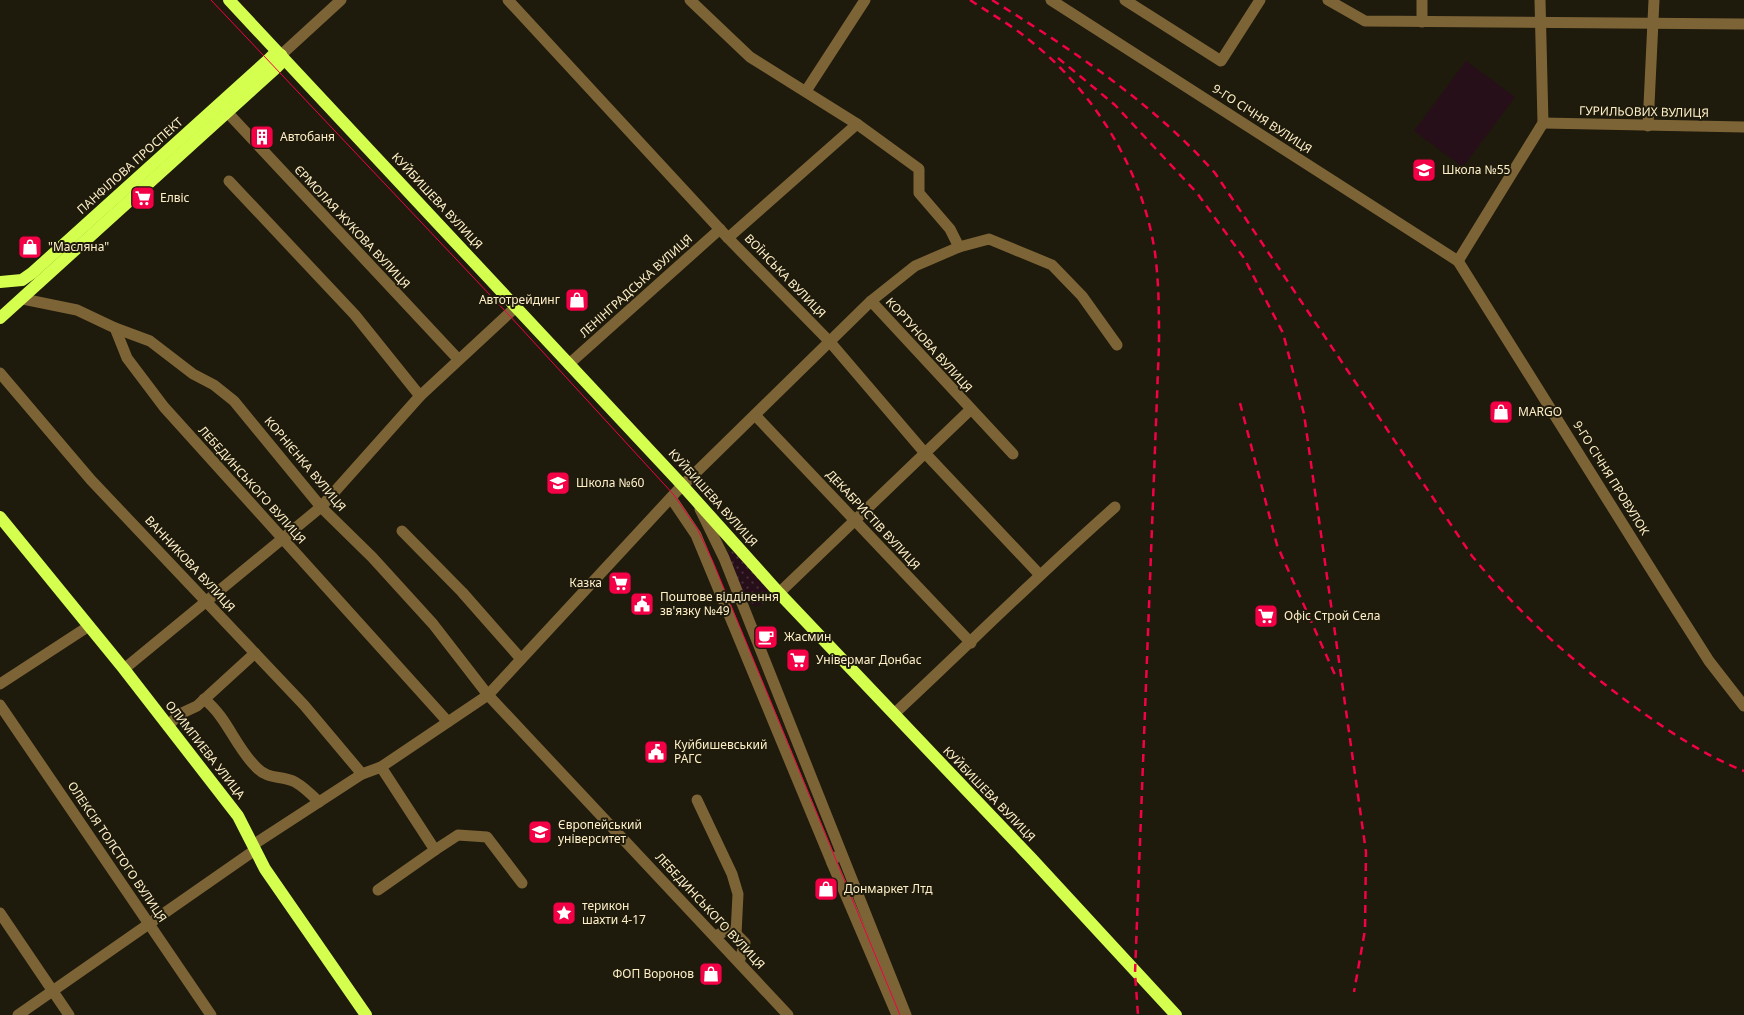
<svg xmlns="http://www.w3.org/2000/svg" width="1744" height="1015" viewBox="0 0 1744 1015" font-family="'Noto Sans',sans-serif">
<defs>
<pattern id="grass-dots" width="8" height="8" patternUnits="userSpaceOnUse" patternTransform="scale(1.25)"><rect width="8" height="8" fill="#270f19"/><path d="M2 2h.1M6 6h.1" fill="none" stroke="#473239" stroke-width="1.8" stroke-linecap="round"/></pattern>
</defs>
<rect width="100%" height="100%" fill="#1e1a0c"/>
<path fill="url(#grass-dots)" d="M 734,550 L 775,596 C 770,599 763,605 758,606 C 745,610 730,564 726,554 Z"/>
<path fill="#270f19" d="M 1466,61 L 1515,97 L 1463,167 L 1414,131 Z"/>
<g fill="none" stroke-linecap="round" stroke-linejoin="round">
<g stroke="#7d6436" stroke-width="11">
<path d="M 508,0 L 728,238 L 830,342 L 924,452 L 1039,574"/>
<path d="M 690,0 L 750,57 L 857,124 L 919,169 L 919,193 L 950,229 L 959,247"/>
<path d="M 1051,0 L 1458,261 L 1669,598 L 1709,661 L 1744,706"/>
<path d="M 1125,0 L 1221,61 L 1260,0"/>
<path d="M 1328,0 L 1365,21 L 1744,24"/>
<path d="M 1422,22 L 1422,0"/>
<path d="M 281,55 L 341,0"/>
<path d="M 806,91 L 865,0"/>
<path d="M 227,112 L 458,359"/>
<path d="M 1543,123 L 1744,127"/>
<path d="M 1648,126 L 1654,0"/>
<path d="M 229,181 L 355,315 L 420,396"/>
<path d="M 728,238 L 857,124"/>
<path d="M 1458,261 L 1543,123 L 1540,0"/>
<path d="M 23,299 L 77,310 L 115,328 L 127,358 L 164,407 L 448,722"/>
<path d="M 115,328 L 150,341 L 193,374 L 214,385 L 234,401 L 321,507 L 372,557 L 433,624 L 488,695 L 788,1015"/>
<path d="M 569,364 L 720,229"/>
<path d="M 0,373 L 91,480 L 304,705 L 362,774"/>
<path d="M 755,415 L 971,643"/>
<path d="M 1013,454 L 871,301 L 915,266 L 959,247 L 989,239 L 1052,265 L 1082,296 L 1117,345"/>
<path d="M 671,498 L 696,535 L 832,863"/>
<path d="M 700,509 L 724,558 L 906,1015"/>
<path d="M 402,531 L 462,592 L 521,659"/>
<path d="M 779,593 L 970,410"/>
<path d="M 124,669 L 321,507 L 420,396 L 517,306"/>
<path d="M 0,684 L 89,626"/>
<path d="M 204,699 C 228,718 235,747 257,768 C 268,780 282,775 295,782 C 304,787 312,795 319,802"/>
<path d="M 0,705 L 211,1015"/>
<path d="M 895,713 C 969,644 1040,573 1115,507"/>
<path d="M 168,725 L 182,713 L 197,706 L 255,653"/>
<path d="M 381,767 L 435,850 L 458,835 L 487,837 L 522,883"/>
<path d="M 697,800 L 732,874 L 738,894 L 736,934 L 728,930 L 715,936"/>
<path d="M 253,845 L 362,774 L 381,767 L 488,695 L 677,491 L 871,301"/>
<path d="M 835,857 L 832,863 L 897,1015"/>
<path d="M 378,890 L 435,850"/>
<path d="M 0,913 L 69,1015"/>
<path d="M 736,934 L 745,943 L 739,962"/>
<path d="M 18,1015 L 255,850"/>
</g>
<g stroke="#d5ff4f" stroke-width="12">
<path d="M 229,0 L 683,486 L 779,593 L 1031,858 L 1176,1015"/>
<path d="M 0,282 L 22,280 L 32,273 L 268,60 L 272,56 L 281,55"/>
<path d="M 0,318 L 276,68 L 280,64 L 281,55"/>
<path d="M 0,517 L 124,669 L 238,816 L 265,869 L 366,1015"/>
</g>
<path stroke="#f30046" stroke-width="1" d="M 211,0 L 508,314 L 674,495 L 698,530 L 713,562 L 900,1015"/>
<g stroke="#f30046" stroke-width="2.5" stroke-dasharray="8 6" stroke-linecap="butt">
<path d="M 970,0 C 991,14 1013,26 1033,43 C 1096,94 1143,172 1155,253 C 1159,283 1159,314 1159,344 L 1135,973 L 1138,1015"/>
<path d="M 992,0 C 1072,50 1152,102 1215,173 L 1472,556 C 1523,618 1574,663 1639,710 C 1673,734 1706,756 1744,771"/>
<path d="M 1058,58 L 1115,105 L 1197,193 L 1244,258 L 1283,333 L 1304,414 L 1366,852 L 1365,930 L 1354,992"/>
<path d="M 1240,403 L 1277,545 L 1336,677"/>
</g>
</g>
<defs>
<g id="building-square" transform="scale(1.25)"><rect x="-9" y="-9" width="18" height="18" rx="4" fill="#f30046" stroke="#1e1a0c"/><path d="M-4-6H4V6H1V3H-1V6H-4ZM-2.5-4.3h1.7v1.8h-1.7ZM.8-4.3h1.7v1.8H.8ZM-2.5-1h1.7V.8h-1.7ZM.8-1h1.7V.8H.8Z" fill="#fff"/></g>
<g id="school-square" transform="scale(1.25)"><rect x="-9" y="-9" width="18" height="18" rx="4" fill="#f30046" stroke="#1e1a0c"/><path d="M0-5L7-2L0 1L-7-2ZM-4 1L0 2.5L4 1V4Q0 6-4 4Z" fill="#fff"/></g>
<g id="supermarket-square" transform="scale(1.25)"><rect x="-9" y="-9" width="18" height="18" rx="4" fill="#f30046" stroke="#1e1a0c"/><path d="M-6-5.5h2.5l.6 2H6L4.5 2H-2.5L-4.4-4H-6ZM-1.5 3.2a1.3 1.3 0 1 0 .1 0ZM3 3.2a1.3 1.3 0 1 0 .1 0Z" fill="#fff"/></g>
<g id="shop-square" transform="scale(1.25)"><rect x="-9" y="-9" width="18" height="18" rx="4" fill="#f30046" stroke="#1e1a0c"/><path d="M-5-2.5h2.3a2.7 3.5 0 0 1 5.4 0H5L5.5 6h-11ZM-1.5-2.5h3a1.5 2.3 0 0 0-3 0Z" fill="#fff"/></g>
<g id="civic-square" transform="scale(1.25)"><rect x="-9" y="-9" width="18" height="18" rx="4" fill="#f30046" stroke="#1e1a0c"/><path d="M-.6-6.5H3V-4.5H.6V-3L4-1V1h2V6H-6V1h2V-1L-.6-3ZM-1.2 2.5V6h2.4V2.5Z" fill="#fff"/></g>
<g id="cafe-square" transform="scale(1.25)"><rect x="-9" y="-9" width="18" height="18" rx="4" fill="#f30046" stroke="#1e1a0c"/><path d="M-5.5-4.5H6V0H3Q3 3.5 0 3.5H-2.5Q-5.5 3.5-5.5 0ZM3-3.2v2h1.7v-2ZM-6 4.5H4V6H-6Z" fill="#fff"/></g>
<g id="university-square" transform="scale(1.25)"><rect x="-9" y="-9" width="18" height="18" rx="4" fill="#f30046" stroke="#1e1a0c"/><path d="M0-5L7-2L0 1L-7-2ZM-4 1L0 2.5L4 1V4Q0 6-4 4Z" fill="#fff"/></g>
<g id="sight-square" transform="scale(1.25)"><rect x="-9" y="-9" width="18" height="18" rx="4" fill="#f30046" stroke="#1e1a0c"/><path d="M0-6L1.8-2.2L6-1.7L2.9 1.2L3.7 5.4L0 3.3L-3.7 5.4L-2.9 1.2L-6-1.7L-1.8-2.2Z" fill="#fff"/></g>
</defs>
<g fill-rule="evenodd">
<use href="#building-square" x="262" y="137"/>
<use href="#school-square" x="1424" y="170"/>
<use href="#supermarket-square" x="143" y="198"/>
<use href="#shop-square" x="30" y="247"/>
<use href="#shop-square" x="577" y="300"/>
<use href="#shop-square" x="1501" y="412"/>
<use href="#school-square" x="558" y="483"/>
<use href="#supermarket-square" x="620" y="583"/>
<use href="#civic-square" x="642" y="604"/>
<use href="#supermarket-square" x="1266" y="616"/>
<use href="#cafe-square" x="766" y="637"/>
<use href="#supermarket-square" x="798" y="660"/>
<use href="#civic-square" x="656" y="752"/>
<use href="#university-square" x="540" y="832"/>
<use href="#shop-square" x="826" y="889"/>
<use href="#sight-square" x="564" y="913"/>
<use href="#shop-square" x="711" y="974"/>
</g>
<g text-anchor="middle" stroke-width="4" stroke-linejoin="round" paint-order="stroke">
<g font-size="12" fill="#fff0c8" stroke="#1e1a0c">
<text transform="translate(1644 112) rotate(1)" y="4">ГУРИЛЬОВИХ ВУЛИЦЯ</text>
<text transform="translate(1262 119) rotate(33)" y="4">9-ГО СІЧНЯ ВУЛИЦЯ</text>
<text transform="translate(130 166) rotate(-42)" y="4">ПАНФІЛОВА ПРОСПЕКТ</text>
<text transform="translate(437 201) rotate(47)" y="4">КУЙБИШЕВА ВУЛИЦЯ</text>
<text transform="translate(352 227) rotate(47)" y="4">ЄРМОЛАЯ ЖУКОВА ВУЛИЦЯ</text>
<text transform="translate(785 276) rotate(46)" y="4">ВОЇНСЬКА ВУЛИЦЯ</text>
<text transform="translate(636 286) rotate(-42)" y="4">ЛЕНІНГРАДСЬКА ВУЛИЦЯ</text>
<text transform="translate(929 345) rotate(48)" y="4">КОРТУНОВА ВУЛИЦЯ</text>
<text transform="translate(305 464) rotate(50)" y="4">КОРНІЄНКА ВУЛИЦЯ</text>
<text transform="translate(1611 478) rotate(58)" y="4">9-ГО СІЧНЯ ПРОВУЛОК</text>
<text transform="translate(252 485) rotate(48)" y="4">ЛЕБЕДИНСЬКОГО ВУЛИЦЯ</text>
<text transform="translate(713 498) rotate(48)" y="4">КУЙБИШЕВА ВУЛИЦЯ</text>
<text transform="translate(873 520) rotate(47)" y="4">ДЕКАБРИСТІВ ВУЛИЦЯ</text>
<text transform="translate(190 564) rotate(47)" y="4">ВАННИКОВА ВУЛИЦЯ</text>
<text transform="translate(205 750) rotate(52)" y="4">ОЛИМПИЕВА УЛИЦА</text>
<text transform="translate(989 794) rotate(46)" y="4">КУЙБИШЕВА ВУЛИЦЯ</text>
<text transform="translate(117 852) rotate(56)" y="4">ОЛЕКСІЯ ТОЛСТОГО ВУЛИЦЯ</text>
<text transform="translate(710 911) rotate(47)" y="4">ЛЕБЕДИНСЬКОГО ВУЛИЦЯ</text>
</g>
<g font-size="12" fill="#fff0c8" stroke="#1e1a0c" text-anchor="start">
<text x="280" y="141">Автобаня</text>
<text x="1442" y="174">Школа №55</text>
<text x="160" y="202">Елвіс</text>
<text x="48" y="251">"Масляна"</text>
<text x="560" y="304" text-anchor="end">Автотрейдинг</text>
<text x="1518" y="416">MARGO</text>
<text x="576" y="487">Школа №60</text>
<text x="602" y="587" text-anchor="end">Казка</text>
<text x="660" y="601">Поштове відділення<tspan x="660" dy="14">зв'язку №49</tspan></text>
<text x="1284" y="620">Офіс Строй Села</text>
<text x="784" y="641">Жасмин</text>
<text x="816" y="664">Універмаг Донбас</text>
<text x="674" y="749">Куйбишевський<tspan x="674" dy="14">РАГС</tspan></text>
<text x="558" y="829">Європейський<tspan x="558" dy="14">університет</tspan></text>
<text x="844" y="893">Донмаркет Лтд</text>
<text x="582" y="910">терикон<tspan x="582" dy="14">шахти 4-17</tspan></text>
<text x="694" y="978" text-anchor="end">ФОП Воронов</text>
</g>
</g>
</svg>
